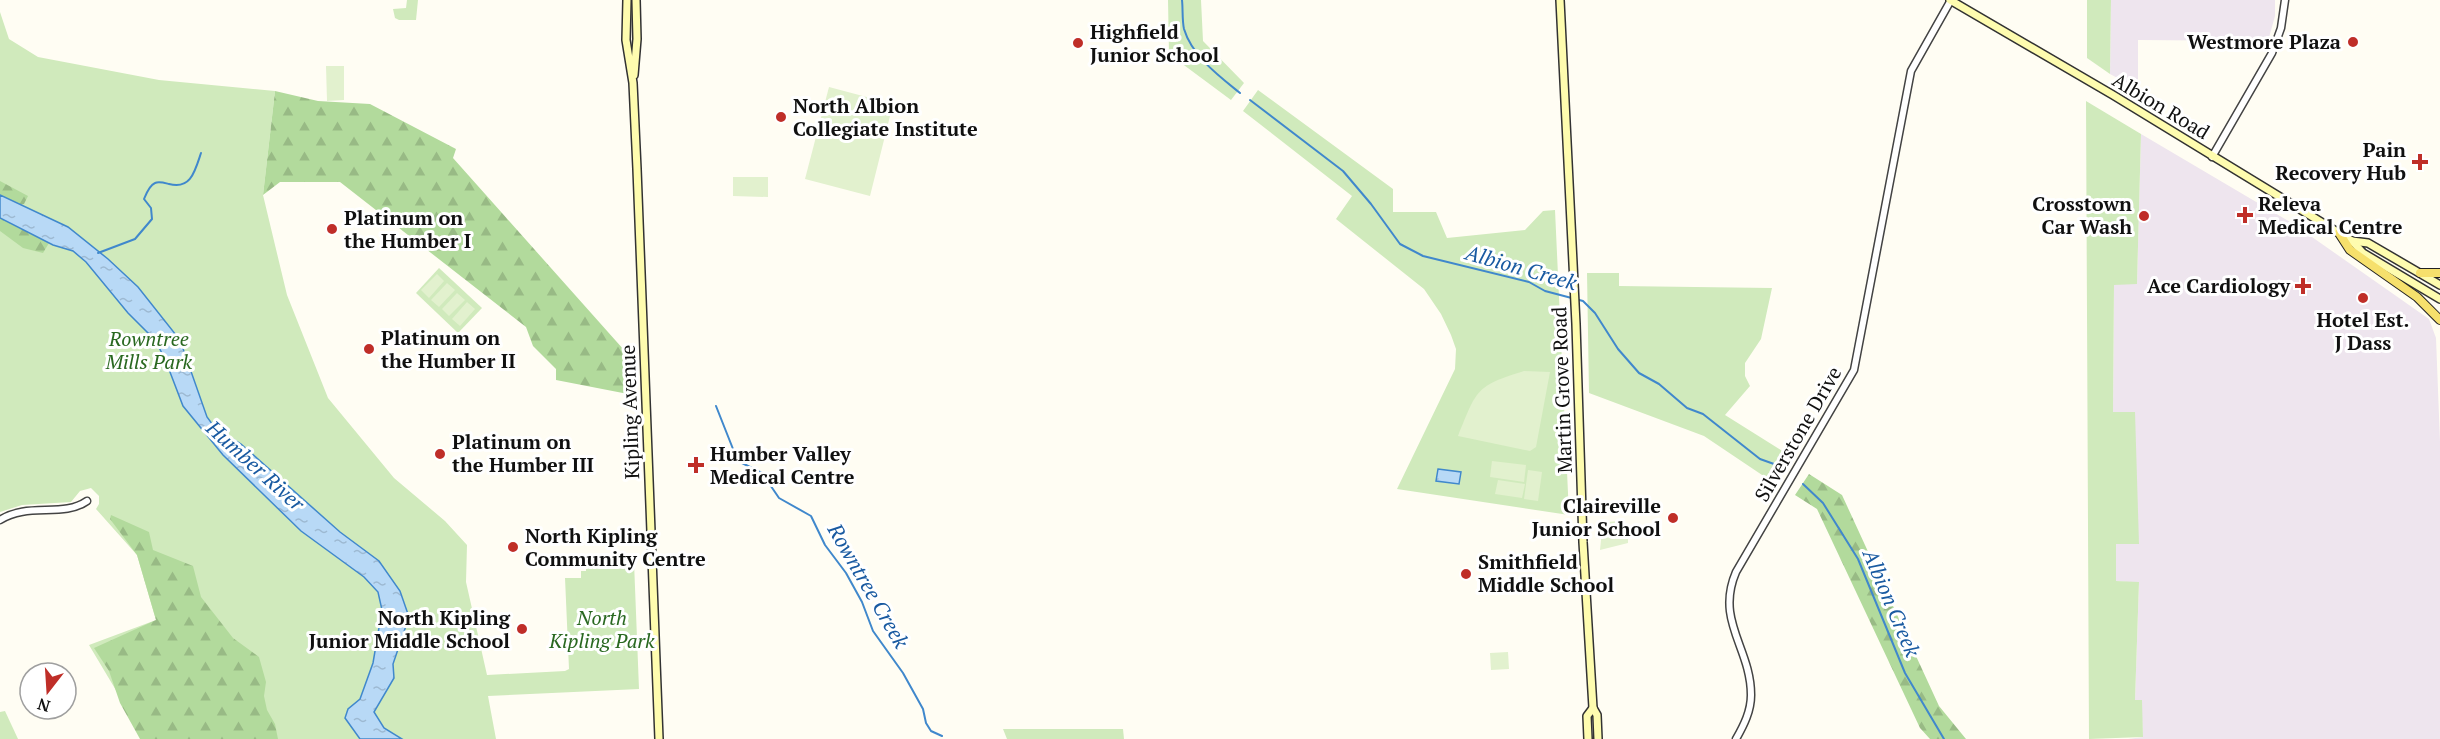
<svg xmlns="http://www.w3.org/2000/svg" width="2440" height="739" viewBox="0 0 2440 739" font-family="'PT Serif',serif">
<defs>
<pattern id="forest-firs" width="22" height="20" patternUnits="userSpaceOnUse" patternTransform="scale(1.5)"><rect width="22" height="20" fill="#b2da9c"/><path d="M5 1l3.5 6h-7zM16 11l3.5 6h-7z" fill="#98ba85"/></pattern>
<pattern id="water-ripples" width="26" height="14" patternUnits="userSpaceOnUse" patternTransform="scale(1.5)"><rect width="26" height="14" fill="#b8d9f6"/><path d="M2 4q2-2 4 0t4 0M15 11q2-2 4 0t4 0" fill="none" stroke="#9db9d2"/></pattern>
</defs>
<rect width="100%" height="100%" fill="#fffdf3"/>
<g fill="#eee5ee">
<path d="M 2111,0 L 2275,0 L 2275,16 L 2268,41 L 2138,40 L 2138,89 L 2110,74 Z"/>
<path d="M 2141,134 L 2292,223 L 2429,319 L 2436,338 L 2440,442 L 2440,739 L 2128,739 L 2143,737 L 2141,700 L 2135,700 L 2139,583 L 2116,581 L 2116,543 L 2139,543 L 2113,413 L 2114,284 L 2137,284 Z"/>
</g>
<g fill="#d0eabc">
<path d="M 407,0 L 418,0 L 416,20 L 399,20 L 395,18 L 393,9 L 406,8 Z"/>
<path d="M 1168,0 L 1201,0 L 1203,41 L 1244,83 L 1231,100 L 1169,54 Z"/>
<path d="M 2087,0 L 2111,0 L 2110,74 L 2087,58 Z"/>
<path d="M 0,12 L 9,39 L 38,57 L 159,80 L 275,91 L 263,195 L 287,295 L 328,398 L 394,478 L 445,521 L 467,545 L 466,582 L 487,675 L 565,671 L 569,669 L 565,578 L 581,578 L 581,571 L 586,571 L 586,564 L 634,562 L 639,689 L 488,696 L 496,739 L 145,739 L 89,645 L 156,620 L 137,555 L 96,509 L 99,504 L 99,496 L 91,488 L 80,491 L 71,502 L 22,505 L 0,512 Z"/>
<path d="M 1258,90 L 1393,189 L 1393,212 L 1436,212 L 1447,238 L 1525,230 L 1543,211 L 1555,210 L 1569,515 L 1397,489 L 1455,369 L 1456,349 L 1451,335 L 1441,314 L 1424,289 L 1336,219 L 1352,196 L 1243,111 Z"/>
<path d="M 2086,101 L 2141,134 L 2137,284 L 2114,285 L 2113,412 L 2135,412 L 2139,544 L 2116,544 L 2116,581 L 2139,582 L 2135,700 L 2142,700 L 2143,737 L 2089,739 Z"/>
<path d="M 439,268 L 482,308 L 458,333 L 416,293 Z"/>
<path d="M 1587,273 L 1619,273 L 1619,286 L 1772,288 L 1761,339 L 1745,363 L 1745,376 L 1750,386 L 1725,415 L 1789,455 L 1774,483 L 1704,436 L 1589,393 Z"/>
<path d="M 5,711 L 18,739 L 0,739 L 0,712 Z"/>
<path d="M 1003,729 L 1123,729 L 1124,739 L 1007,739 Z"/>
</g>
<g fill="url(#forest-firs)">
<path d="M 275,91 L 318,101 L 370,104 L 456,149 L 453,158 L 624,350 L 628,394 L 556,380 L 556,369 L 533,346 L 526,327 L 340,182 L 280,182 L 263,195 Z"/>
<path d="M 0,181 L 28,196 L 24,204 L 18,205 L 0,195 Z"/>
<path d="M 0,218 L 49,243 L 43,253 L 23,248 L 0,231 Z"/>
<path d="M 1809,474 L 1842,495 L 1939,706 L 1966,739 L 1930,739 L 1920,728 L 1817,509 L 1795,495 Z"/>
<path d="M 111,515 L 149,532 L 153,550 L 193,566 L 201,597 L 233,638 L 259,657 L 266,682 L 264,696 L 267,710 L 275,724 L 278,739 L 140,739 L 120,703 L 109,671 L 94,648 L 156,620 L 137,555 L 110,519 Z"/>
</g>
<g fill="#e2f1ce">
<path d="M 326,66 L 344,66 L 344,100 L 327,101 Z"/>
<path d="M 829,87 L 893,104 L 870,196 L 805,179 Z"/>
<path d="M 733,177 L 768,177 L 768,197 L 733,196 Z"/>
<path d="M 437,274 L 444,281 L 429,298 L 421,290 Z"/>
<path d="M 447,283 L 455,290 L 439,307 L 431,300 Z"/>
<path d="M 457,293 L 465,300 L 449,316 L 442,309 Z"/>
<path d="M 467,302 L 475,309 L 460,326 L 452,319 Z"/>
<path d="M 1524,371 L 1550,372 L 1536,447 L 1530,451 L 1458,436 C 1477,390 1475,386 1524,371 Z"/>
<path d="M 1492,461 L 1526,465 L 1524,482 L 1490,477 Z"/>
<path d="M 1528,470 L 1542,472 L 1538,501 L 1524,499 Z"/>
<path d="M 1498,480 L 1525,484 L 1522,498 L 1495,494 Z"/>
<path d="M 1619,521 L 1628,529 L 1628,543 L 1600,550 L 1602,530 L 1607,522 Z"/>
<path d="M 1508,652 L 1509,669 L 1491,670 L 1490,653 Z"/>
</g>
<g fill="url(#water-ripples)" stroke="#4088cc" stroke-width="1.5">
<path d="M 0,195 L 68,227 L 108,259 L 138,287 L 180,340 L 207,417 L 215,428 L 241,444 L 340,532 L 379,561 L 400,591 L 409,617 L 393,664 L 394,678 L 374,712 L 384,728 L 402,739 L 360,739 L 345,718 L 348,709 L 360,699 L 373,663 L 382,610 L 378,592 L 364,577 L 301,531 L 223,455 L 183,406 L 165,359 L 155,340 L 128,313 L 86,262 L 73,251 L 53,245 L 0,218 Z"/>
<path d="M 1438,469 L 1461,472 L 1459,484 L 1436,481 Z"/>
</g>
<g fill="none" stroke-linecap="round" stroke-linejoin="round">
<g stroke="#4088cc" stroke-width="2">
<path d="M 1182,0 C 1183,9 1182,20 1184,29 C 1192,56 1219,76 1240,93"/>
<path d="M 1250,100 L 1343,171 L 1371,204 L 1400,244 L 1423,256 L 1529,282 L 1545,291 L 1583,301 L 1595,313 L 1618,349 L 1639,373 L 1659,384 L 1687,408 L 1703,414 L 1760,459 L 1774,464 L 1782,470"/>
<path d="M 98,253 L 135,239 L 152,219 L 151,208 L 144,199 C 146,194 150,185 155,183 C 159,181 165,183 169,184 C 191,190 195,171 201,153"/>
<path d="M 716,406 L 735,454 L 742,463 L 762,473 L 779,498 L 811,516 L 825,545 L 846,573 L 862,602 L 873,631 L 903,673 L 923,709 L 926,723 L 931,731 L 942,736"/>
<path d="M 1803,484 L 1823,503 L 1858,559 L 1905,673 L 1944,739"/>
</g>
<g stroke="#434343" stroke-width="9">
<g id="tertiary">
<path d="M 2212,157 L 2272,53 L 2281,28 L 2285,0"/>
<path d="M 0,520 C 28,502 63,518 87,501"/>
<path d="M 1736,739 C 1744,725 1751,711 1751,695 C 1751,648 1715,621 1736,572 L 1854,370 L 1911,71 L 1951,0"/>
</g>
</g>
<g stroke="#323232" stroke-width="10">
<g id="secondary">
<path d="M 627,0 L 626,40 L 633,83 L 637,169 L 659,739"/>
<path d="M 1560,0 L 1576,324 L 1583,542 L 1593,708 L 1597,715 L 1598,739"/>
<path d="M 1950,0 L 2113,95 L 2352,241 L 2363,253 L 2440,299"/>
<path d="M 634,75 L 637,39 L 636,0"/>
<path d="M 2352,241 L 2368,243 L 2440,285"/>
<path d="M 1588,739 L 1587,716 L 1593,708"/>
</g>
</g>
<g stroke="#212121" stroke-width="10">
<g id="primary">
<path d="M 2339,233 L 2350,250 L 2417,297 L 2440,320"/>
<path d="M 2420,273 L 2440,273"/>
</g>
</g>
<use href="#tertiary" stroke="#fff" stroke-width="6"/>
<use href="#secondary" stroke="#fefcaf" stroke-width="7"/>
<use href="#primary" stroke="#f6e06c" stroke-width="8"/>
</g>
<g fill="#bf2e28" stroke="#fff" stroke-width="2">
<circle cx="2353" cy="42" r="6"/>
<circle cx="1078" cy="43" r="6"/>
<circle cx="781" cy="117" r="6"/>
<path d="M2417 153h6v6h6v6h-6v6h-6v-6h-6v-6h6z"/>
<path d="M2242 206h6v6h6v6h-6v6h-6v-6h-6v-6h6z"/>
<circle cx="2144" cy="216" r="6"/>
<circle cx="332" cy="229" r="6"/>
<path d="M2300 277h6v6h6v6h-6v6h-6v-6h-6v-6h6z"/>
<circle cx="2363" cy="298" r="6"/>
<circle cx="369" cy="349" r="6"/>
<circle cx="440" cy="454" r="6"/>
<path d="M693 456h6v6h6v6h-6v6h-6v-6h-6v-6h6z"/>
<circle cx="1673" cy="518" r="6"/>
<circle cx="513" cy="547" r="6"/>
<circle cx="1466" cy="574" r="6"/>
<circle cx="522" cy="629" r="6"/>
</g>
<g text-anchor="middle" stroke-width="6" stroke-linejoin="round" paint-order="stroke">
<g font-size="20" font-weight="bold" fill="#101010" stroke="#fff" text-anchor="start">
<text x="1090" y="39">Highfield<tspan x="1090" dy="23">Junior School</tspan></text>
<text x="2341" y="49" text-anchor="end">Westmore Plaza</text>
<text x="793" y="113">North Albion<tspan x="793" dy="23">Collegiate Institute</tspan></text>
<text x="2406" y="157" text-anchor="end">Pain<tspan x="2406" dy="23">Recovery Hub</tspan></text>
<text x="2132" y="211" text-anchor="end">Crosstown<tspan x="2132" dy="23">Car Wash</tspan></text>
<text x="2258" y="211">Releva<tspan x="2258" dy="23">Medical Centre</tspan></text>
<text x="344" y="225">Platinum on<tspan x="344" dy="23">the Humber I</tspan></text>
<text x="2290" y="293" text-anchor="end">Ace Cardiology</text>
<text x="2363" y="327" text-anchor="middle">Hotel Est.<tspan x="2363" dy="23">J Dass</tspan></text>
<text x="381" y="345">Platinum on<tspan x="381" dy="23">the Humber II</tspan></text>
<text x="452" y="449">Platinum on<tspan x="452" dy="23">the Humber III</tspan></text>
<text x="710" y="461">Humber Valley<tspan x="710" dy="23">Medical Centre</tspan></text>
<text x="1661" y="513" text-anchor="end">Claireville<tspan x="1661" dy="23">Junior School</tspan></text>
<text x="525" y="543">North Kipling<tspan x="525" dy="23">Community Centre</tspan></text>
<text x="1478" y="569">Smithfield<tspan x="1478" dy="23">Middle School</tspan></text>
<text x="510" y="625" text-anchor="end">North Kipling<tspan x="510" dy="23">Junior Middle School</tspan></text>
</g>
<g font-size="20" fill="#101010" stroke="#fff">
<text transform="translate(2161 106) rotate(31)" y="7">Albion Road</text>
<text transform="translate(1562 390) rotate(-92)" y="7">Martin Grove Road</text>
<text transform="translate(630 412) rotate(-92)" y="7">Kipling Avenue</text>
<text transform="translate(1798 434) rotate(-60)" y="7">Silverstone Drive</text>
</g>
<g font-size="20" font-style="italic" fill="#296820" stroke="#fff">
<text x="149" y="346">Rowntree<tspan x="149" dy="23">Mills Park</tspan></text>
<text x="602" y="625">North<tspan x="602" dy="23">Kipling Park</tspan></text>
</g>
<g font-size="21" font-style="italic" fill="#195aa1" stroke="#fff">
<text transform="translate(1521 268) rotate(16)" y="7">Albion Creek</text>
<text transform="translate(255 466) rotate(42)" y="7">Humber River</text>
<text transform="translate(868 586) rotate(60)" y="7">Rowntree Creek</text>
<text transform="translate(1891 603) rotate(67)" y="7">Albion Creek</text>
</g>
</g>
<g transform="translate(48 691) rotate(197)"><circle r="28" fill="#ffffff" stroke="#9f9f9f" stroke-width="1.5"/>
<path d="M0-4.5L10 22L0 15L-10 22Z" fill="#bf2e28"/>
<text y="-9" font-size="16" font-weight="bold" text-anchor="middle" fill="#101010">N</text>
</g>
</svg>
